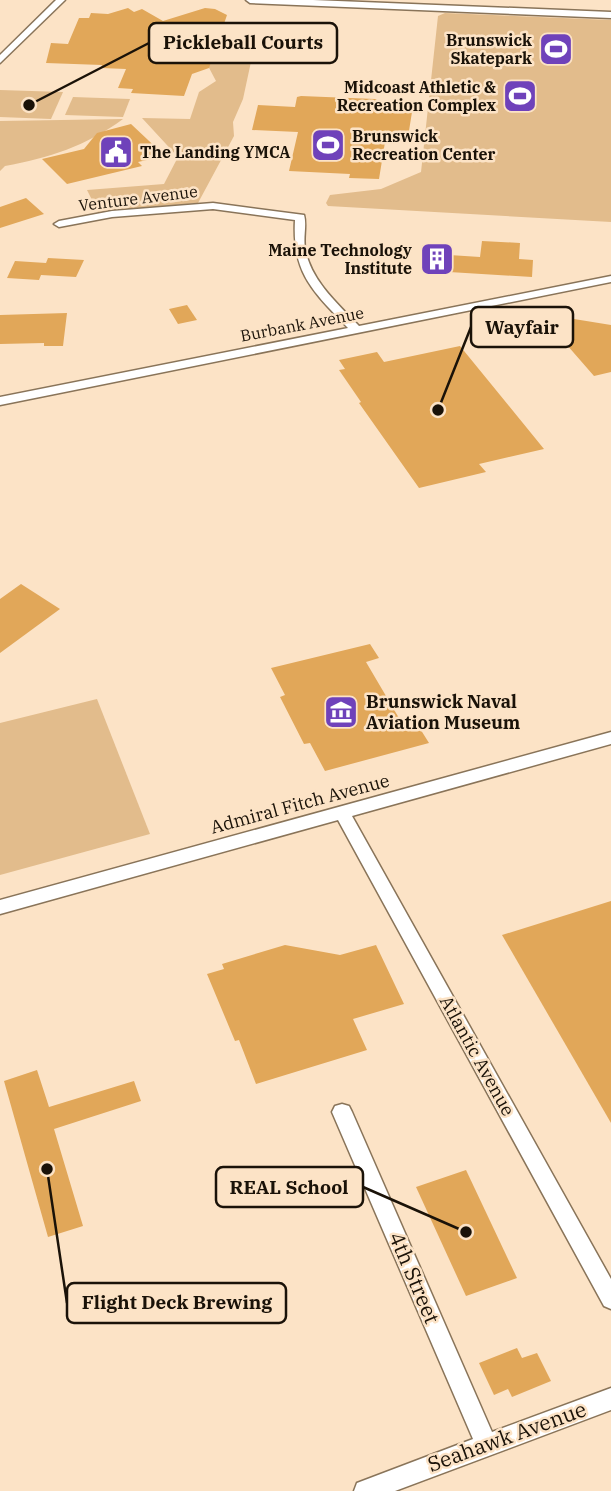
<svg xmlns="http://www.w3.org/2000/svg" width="611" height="1491" viewBox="0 0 611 1491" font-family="'IBM Plex Serif',serif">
<rect width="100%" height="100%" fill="#fce3c6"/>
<g fill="#e2bc8c">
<path d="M 445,13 L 611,20 L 611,222 L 328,206 L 326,203 L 330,195 L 381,189 L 421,172 L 438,16 Z"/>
<path d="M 235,42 L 255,43 L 243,99 L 233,122 L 234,136 L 198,203 L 98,212 L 87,190 L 164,184 L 178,157 L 142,118 L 190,119 L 199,92 L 216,81 L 207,64 Z"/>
<path d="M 0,90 L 63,92 L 51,119 L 0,117 Z"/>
<path d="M 73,97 L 130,99 L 123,117 L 65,115 Z"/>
<path d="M 123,119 C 86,146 49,158 5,166 L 0,171 L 0,121 Z"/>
<path d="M 97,699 L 150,834 L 0,875 L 0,723 Z"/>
</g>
<g fill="#e1a759">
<path d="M 128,8 L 134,12 L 142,9 L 163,21 L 205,8 L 215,9 L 227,15 L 209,68 L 192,74 L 184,96 L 131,93 L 133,89 L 118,88 L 126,69 L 101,68 L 102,65 L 46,63 L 51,43 L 68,44 L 79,18 L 89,18 L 91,13 L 108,14 Z"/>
<path d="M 301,96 L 375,99 L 377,100 L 376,111 L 412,112 L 408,137 L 386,136 L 379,179 L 349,178 L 350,174 L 289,171 L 298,132 L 252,130 L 258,105 L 295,107 L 297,97 Z"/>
<path d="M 131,124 L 165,156 L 138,162 L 142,166 L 67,184 L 42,159 L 84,149 L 97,133 Z"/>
<path d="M 26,198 L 44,214 L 0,228 L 0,207 Z"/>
<path d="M 482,241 L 520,243 L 519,259 L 533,260 L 532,277 L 433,271 L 434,254 L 480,257 Z"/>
<path d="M 48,258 L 84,260 L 76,277 L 41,275 L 39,280 L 7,278 L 15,261 L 46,263 Z"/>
<path d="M 187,305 L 197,320 L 178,324 L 169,309 Z"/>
<path d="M 67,313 L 63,346 L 44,346 L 44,343 L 0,344 L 0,315 Z"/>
<path d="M 537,313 L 611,325 L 611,372 L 594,376 L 553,329 L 547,346 L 526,342 Z"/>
<path d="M 460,346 L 544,449 L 479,464 L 486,472 L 419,488 L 359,403 L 361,402 L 339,370 L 345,369 L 339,360 L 377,352 L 384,362 Z"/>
<path d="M 21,584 L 60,609 L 0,653 L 0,599 Z"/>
<path d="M 370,644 L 379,658 L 366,662 L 406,730 L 419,727 L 429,743 L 325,771 L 310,743 L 304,744 L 280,697 L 285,695 L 271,668 Z"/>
<path d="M 611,901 L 611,1123 L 502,935 Z"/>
<path d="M 285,945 L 340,955 L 376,945 L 404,1004 L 353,1019 L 367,1050 L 256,1084 L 239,1040 L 235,1041 L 207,974 L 224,969 L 222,964 Z"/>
<path d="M 37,1070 L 49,1107 L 134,1081 L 141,1101 L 54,1129 L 83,1226 L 48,1237 L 4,1081 Z"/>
<path d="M 466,1170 L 517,1278 L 466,1296 L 416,1187 Z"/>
<path d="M 517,1348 L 522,1358 L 537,1353 L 551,1381 L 512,1397 L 508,1389 L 494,1395 L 479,1363 Z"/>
</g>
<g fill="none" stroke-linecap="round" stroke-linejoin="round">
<g stroke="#897459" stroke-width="3">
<g id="street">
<path d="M 56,0 L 65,0 L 0,63 L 0,55 Z"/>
<path d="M 246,0 L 313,0 L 611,12 L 611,18 L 250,3 Z"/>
<path d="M 213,203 L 304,215 C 307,225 303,237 305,248 C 310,280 338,304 359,326 L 611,276 L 611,282 L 0,405 L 0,397 L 348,328 C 313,291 292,274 295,220 L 213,209 L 112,217 L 59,227 L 54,224 L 59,221 L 112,211 Z"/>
<path d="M 611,732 L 611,744 L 352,816 L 611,1279 L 611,1309 L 604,1306 L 338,820 L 0,914 L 0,900 Z"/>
<path d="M 342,1104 L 349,1106 L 352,1112 L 492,1432 L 611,1388 L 611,1410 L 395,1491 L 354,1491 L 357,1483 L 473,1439 L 332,1112 L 335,1106 Z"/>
</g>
</g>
<use href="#street" fill="#fff" fill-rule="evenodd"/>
</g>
<defs>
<g id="stadium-square" transform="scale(1.75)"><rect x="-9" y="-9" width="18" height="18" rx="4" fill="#6f42ba" stroke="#fce3c6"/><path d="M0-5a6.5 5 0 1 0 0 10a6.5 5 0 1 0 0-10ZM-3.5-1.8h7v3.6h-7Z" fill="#fff"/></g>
<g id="civic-square" transform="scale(1.75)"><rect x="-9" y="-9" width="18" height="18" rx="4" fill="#6f42ba" stroke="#fce3c6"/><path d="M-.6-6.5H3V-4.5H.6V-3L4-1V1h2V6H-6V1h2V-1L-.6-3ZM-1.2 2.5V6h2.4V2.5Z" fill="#fff"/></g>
<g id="building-square" transform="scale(1.75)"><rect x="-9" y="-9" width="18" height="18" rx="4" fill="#6f42ba" stroke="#fce3c6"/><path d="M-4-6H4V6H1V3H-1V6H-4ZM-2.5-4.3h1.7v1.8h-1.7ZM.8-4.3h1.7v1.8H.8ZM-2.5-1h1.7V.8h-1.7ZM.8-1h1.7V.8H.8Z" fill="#fff"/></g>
<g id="museum-square" transform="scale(1.75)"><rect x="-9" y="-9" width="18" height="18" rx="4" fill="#6f42ba" stroke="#fce3c6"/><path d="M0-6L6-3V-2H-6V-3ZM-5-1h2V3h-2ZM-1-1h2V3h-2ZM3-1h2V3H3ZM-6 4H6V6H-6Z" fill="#fff"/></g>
</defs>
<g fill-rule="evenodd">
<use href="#stadium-square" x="556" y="49"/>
<use href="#stadium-square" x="520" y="96"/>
<use href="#stadium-square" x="328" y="145"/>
<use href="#civic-square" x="116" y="152"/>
<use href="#building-square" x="437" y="259"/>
<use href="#museum-square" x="341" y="712"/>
</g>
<g text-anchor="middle" stroke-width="5" stroke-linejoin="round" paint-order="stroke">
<g font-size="16" font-weight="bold" fill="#1a1208" stroke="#fce3c6" text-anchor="end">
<text x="532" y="46">Brunswick<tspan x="532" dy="18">Skatepark</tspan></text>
<text x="496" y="93">Midcoast Athletic &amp;<tspan x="496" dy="18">Recreation Complex</tspan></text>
<text x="352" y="142" text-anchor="start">Brunswick<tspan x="352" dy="18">Recreation Center</tspan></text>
<text x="140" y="158" text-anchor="start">The Landing YMCA</text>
<text x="412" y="256">Maine Technology<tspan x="412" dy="18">Institute</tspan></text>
</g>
<g font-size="16" fill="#1a1208" stroke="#fce3c6">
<text transform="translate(138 198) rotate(-7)" y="6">Venture Avenue</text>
<text transform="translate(302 324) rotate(-11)" y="6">Burbank Avenue</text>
</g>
<g font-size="18" font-weight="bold" fill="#1a1208" stroke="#fce3c6" text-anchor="start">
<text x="366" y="708">Brunswick Naval<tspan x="366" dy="21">Aviation Museum</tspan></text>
</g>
<g font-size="18" fill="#1a1208" stroke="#fce3c6">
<text transform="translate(300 804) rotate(-15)" y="6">Admiral Fitch Avenue</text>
<text transform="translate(477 1056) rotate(61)" y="6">Atlantic Avenue</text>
</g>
<g font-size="21" fill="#1a1208" stroke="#fce3c6">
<text transform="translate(414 1278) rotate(67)" y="7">4th Street</text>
<text transform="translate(507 1437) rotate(-20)" y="7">Seahawk Avenue</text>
</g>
</g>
<path fill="none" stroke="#1a1208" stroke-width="2.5" d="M29 105L149 43M438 410L471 327M466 1232L363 1187M47 1169L67 1303"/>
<g fill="#1a1208" stroke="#fce3c6" stroke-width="2.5">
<circle cx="29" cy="105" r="7"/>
<circle cx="438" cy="410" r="7"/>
<circle cx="466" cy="1232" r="7"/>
<circle cx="47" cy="1169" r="7"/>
</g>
<g fill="#fce3c6" stroke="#1a1208" stroke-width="2.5">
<rect x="149" y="23" width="188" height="40" rx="7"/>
<rect x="471" y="307" width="102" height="40" rx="7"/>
<rect x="216" y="1167" width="147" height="40" rx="7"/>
<rect x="67" y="1283" width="219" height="40" rx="7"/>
</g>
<g font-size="19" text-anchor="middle" font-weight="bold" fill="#1a1208">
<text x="243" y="49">Pickleball Courts</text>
<text x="522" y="334">Wayfair</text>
<text x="289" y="1194">REAL School</text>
<text x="177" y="1309">Flight Deck Brewing</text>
</g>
</svg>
